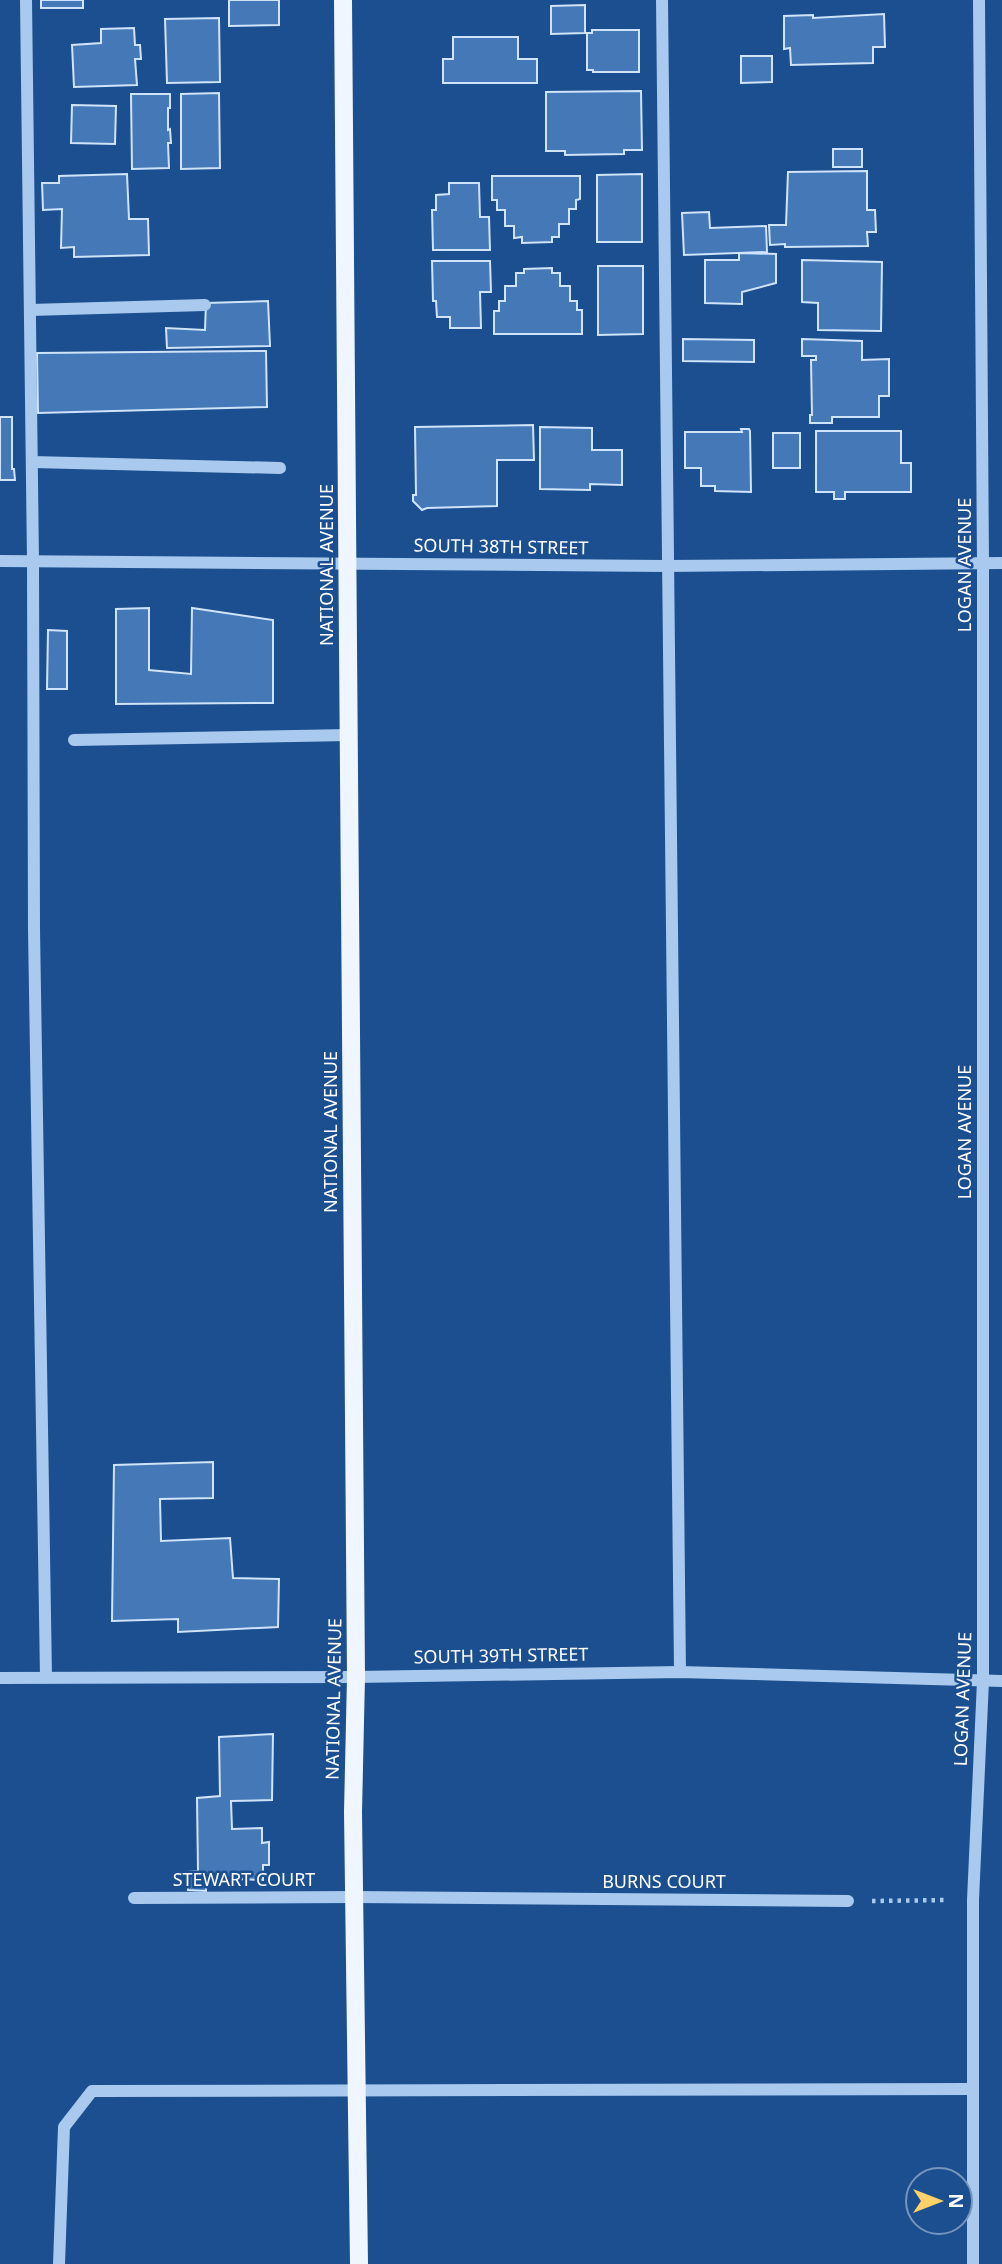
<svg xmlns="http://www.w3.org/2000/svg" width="1002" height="2264" viewBox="0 0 1002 2264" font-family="'Noto Sans',sans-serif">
<rect width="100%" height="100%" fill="#1b4f8f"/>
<g fill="#4478b7" stroke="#cfe3fa" stroke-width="2">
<rect x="41" y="0" width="42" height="8"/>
<path d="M 229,0 L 279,0 L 279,25 L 229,26 Z"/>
<path d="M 585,5 L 585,33 L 551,34 L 551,6 Z"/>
<path d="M 884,14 L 885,47 L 873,47 L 873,63 L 791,65 L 790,48 L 784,49 L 784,16 L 813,15 L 813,18 Z"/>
<path d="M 219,18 L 220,82 L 167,83 L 165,19 Z"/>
<path d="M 134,28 L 135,45 L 140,45 L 141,59 L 135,59 L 137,85 L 74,87 L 72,45 L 101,43 L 101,29 Z"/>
<path d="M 592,30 L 639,30 L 639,72 L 593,72 L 593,70 L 587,70 L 587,33 L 592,33 Z"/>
<path d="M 453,37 L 518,37 L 518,59 L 537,59 L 537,83 L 443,83 L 443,59 L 453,59 Z"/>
<path d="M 741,56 L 772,56 L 772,82 L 741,83 Z"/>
<path d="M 641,91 L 642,150 L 624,150 L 624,154 L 565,155 L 565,151 L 546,151 L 546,92 Z"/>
<path d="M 219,93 L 220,168 L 181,169 L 181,94 Z"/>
<path d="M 131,94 L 170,94 L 170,108 L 168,108 L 168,130 L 170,129 L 171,143 L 168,143 L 169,168 L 132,169 Z"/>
<path d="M 72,105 L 116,106 L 115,144 L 71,143 Z"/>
<rect x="833" y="149" width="29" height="18"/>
<path d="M 867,171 L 867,210 L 875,210 L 876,232 L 867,232 L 868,246 L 785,247 L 785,244 L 770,245 L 769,225 L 786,225 L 788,172 Z"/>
<path d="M 127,174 L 129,219 L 148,219 L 149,255 L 74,257 L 74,247 L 61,248 L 62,209 L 43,210 L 42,183 L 59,183 L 59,176 Z"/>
<path d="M 642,174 L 642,242 L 597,242 L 597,175 Z"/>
<path d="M 492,176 L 580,176 L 580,199 L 576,200 L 576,209 L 569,209 L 569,224 L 559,224 L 559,237 L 552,237 L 552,242 L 522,243 L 522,237 L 514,238 L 514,226 L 505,226 L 505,210 L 497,210 L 497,200 L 492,200 Z"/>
<path d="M 449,183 L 479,183 L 480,217 L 489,217 L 490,250 L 433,250 L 432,210 L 436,210 L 436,195 L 449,194 Z"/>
<path d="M 709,212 L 710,228 L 766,226 L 767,252 L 684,255 L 682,213 Z"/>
<path d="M 739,253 L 776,254 L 776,283 L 742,292 L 742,304 L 705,303 L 705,260 L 739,260 Z"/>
<path d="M 802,260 L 882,262 L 881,331 L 818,330 L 818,303 L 802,302 Z"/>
<path d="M 432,261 L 490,261 L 491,292 L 480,292 L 481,328 L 450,328 L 450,317 L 437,317 L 436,301 L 433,301 Z"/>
<path d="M 598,266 L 643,266 L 643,334 L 598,335 Z"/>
<path d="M 552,268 L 552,273 L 560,273 L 560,286 L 570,286 L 570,301 L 577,301 L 577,310 L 582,310 L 582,334 L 494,334 L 494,311 L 499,311 L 499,301 L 505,301 L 505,286 L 516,286 L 516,273 L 524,273 L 524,269 Z"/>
<path d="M 268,301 L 270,346 L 167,348 L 166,328 L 205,330 L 206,303 Z"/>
<path d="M 683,339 L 754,340 L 754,362 L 683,361 Z"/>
<path d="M 802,339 L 862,341 L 862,360 L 889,359 L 889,396 L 879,396 L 879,417 L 832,417 L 832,423 L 810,423 L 810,415 L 812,415 L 811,360 L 816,360 L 816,356 L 802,356 Z"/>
<path d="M 266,351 L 267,407 L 38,413 L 37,353 Z"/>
<path d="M 0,417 L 12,417 L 12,469 L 14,469 L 15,480 L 0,480 Z"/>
<path d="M 533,425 L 534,460 L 497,460 L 497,506 L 427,508 L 422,510 L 413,501 L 413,495 L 416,495 L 415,427 Z"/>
<path d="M 540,427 L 592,428 L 592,450 L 622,450 L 622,485 L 590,484 L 590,490 L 540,489 Z"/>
<path d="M 741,429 L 749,429 L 750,431 L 751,492 L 715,491 L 715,486 L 701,486 L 701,468 L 685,468 L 685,432 L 742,432 Z"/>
<path d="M 816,431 L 901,431 L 901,463 L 911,463 L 911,492 L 845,492 L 845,499 L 834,499 L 834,492 L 816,492 Z"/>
<rect x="773" y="433" width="27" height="35"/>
<path d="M 149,608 L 149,670 L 191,674 L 192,608 L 273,620 L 273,703 L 116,704 L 116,609 Z"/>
<path d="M 48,630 L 67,631 L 67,689 L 47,689 Z"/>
<path d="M 213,1462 L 213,1498 L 160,1499 L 161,1541 L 230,1538 L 233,1578 L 279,1579 L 278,1627 L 178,1632 L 178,1619 L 112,1621 L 114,1465 Z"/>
<path d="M 273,1734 L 272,1800 L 231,1801 L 232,1829 L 262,1828 L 262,1843 L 269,1842 L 269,1865 L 263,1865 L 263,1880 L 206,1878 L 206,1891 L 188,1890 L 188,1872 L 198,1871 L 197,1798 L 220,1796 L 219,1737 Z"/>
</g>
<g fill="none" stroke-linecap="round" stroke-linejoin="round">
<path stroke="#a9c9ee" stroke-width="4.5" stroke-dasharray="3.5 5" stroke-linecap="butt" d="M 872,1901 L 948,1900"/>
<g stroke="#a9c9ee" stroke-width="12">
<path d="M 26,0 L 33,561 L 34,929 L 46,1677"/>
<path d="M 662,0 L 680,1672"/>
<path d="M 30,310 L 205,305"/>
<path d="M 32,462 L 280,468"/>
<path d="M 0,561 L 666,566 L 1002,563"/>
<path d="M 74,740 L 349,735"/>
<path d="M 0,1678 L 356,1677 L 680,1672 L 1002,1681"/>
<path d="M 134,1898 L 354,1897 L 848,1901"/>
<path d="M 59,2264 L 64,2127 L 92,2091 L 973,2089"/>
<path d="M 973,2264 L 973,1900 L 983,1681 L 983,563 L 979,0"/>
</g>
<path stroke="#f0f6ff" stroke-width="18" d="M 343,0 L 356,1677 L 353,1812 L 359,2264"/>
</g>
<g text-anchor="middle" stroke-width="5" stroke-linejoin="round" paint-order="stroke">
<g font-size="18" fill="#fff" stroke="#1b4f8f">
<text transform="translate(501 547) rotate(1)" y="6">SOUTH 38TH STREET</text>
<text transform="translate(327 565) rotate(-90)" y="6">NATIONAL AVENUE</text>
<text transform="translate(965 565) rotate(-90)" y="6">LOGAN AVENUE</text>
<text transform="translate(331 1132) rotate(-90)" y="6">NATIONAL AVENUE</text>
<text transform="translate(965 1132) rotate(-90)" y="6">LOGAN AVENUE</text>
<text transform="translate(501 1656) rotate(-1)" y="6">SOUTH 39TH STREET</text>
<text transform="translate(334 1699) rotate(-89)" y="6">NATIONAL AVENUE</text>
<text transform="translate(963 1699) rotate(-88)" y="6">LOGAN AVENUE</text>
<text x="244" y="1886">STEWART COURT</text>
<text x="664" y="1888">BURNS COURT</text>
</g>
</g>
<g transform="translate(939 2201) rotate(90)"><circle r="33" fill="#1b4f8f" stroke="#7695bc" stroke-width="2"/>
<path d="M0-5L12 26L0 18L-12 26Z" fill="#ffd166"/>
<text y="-10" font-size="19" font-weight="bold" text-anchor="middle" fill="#ffffff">N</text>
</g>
</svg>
